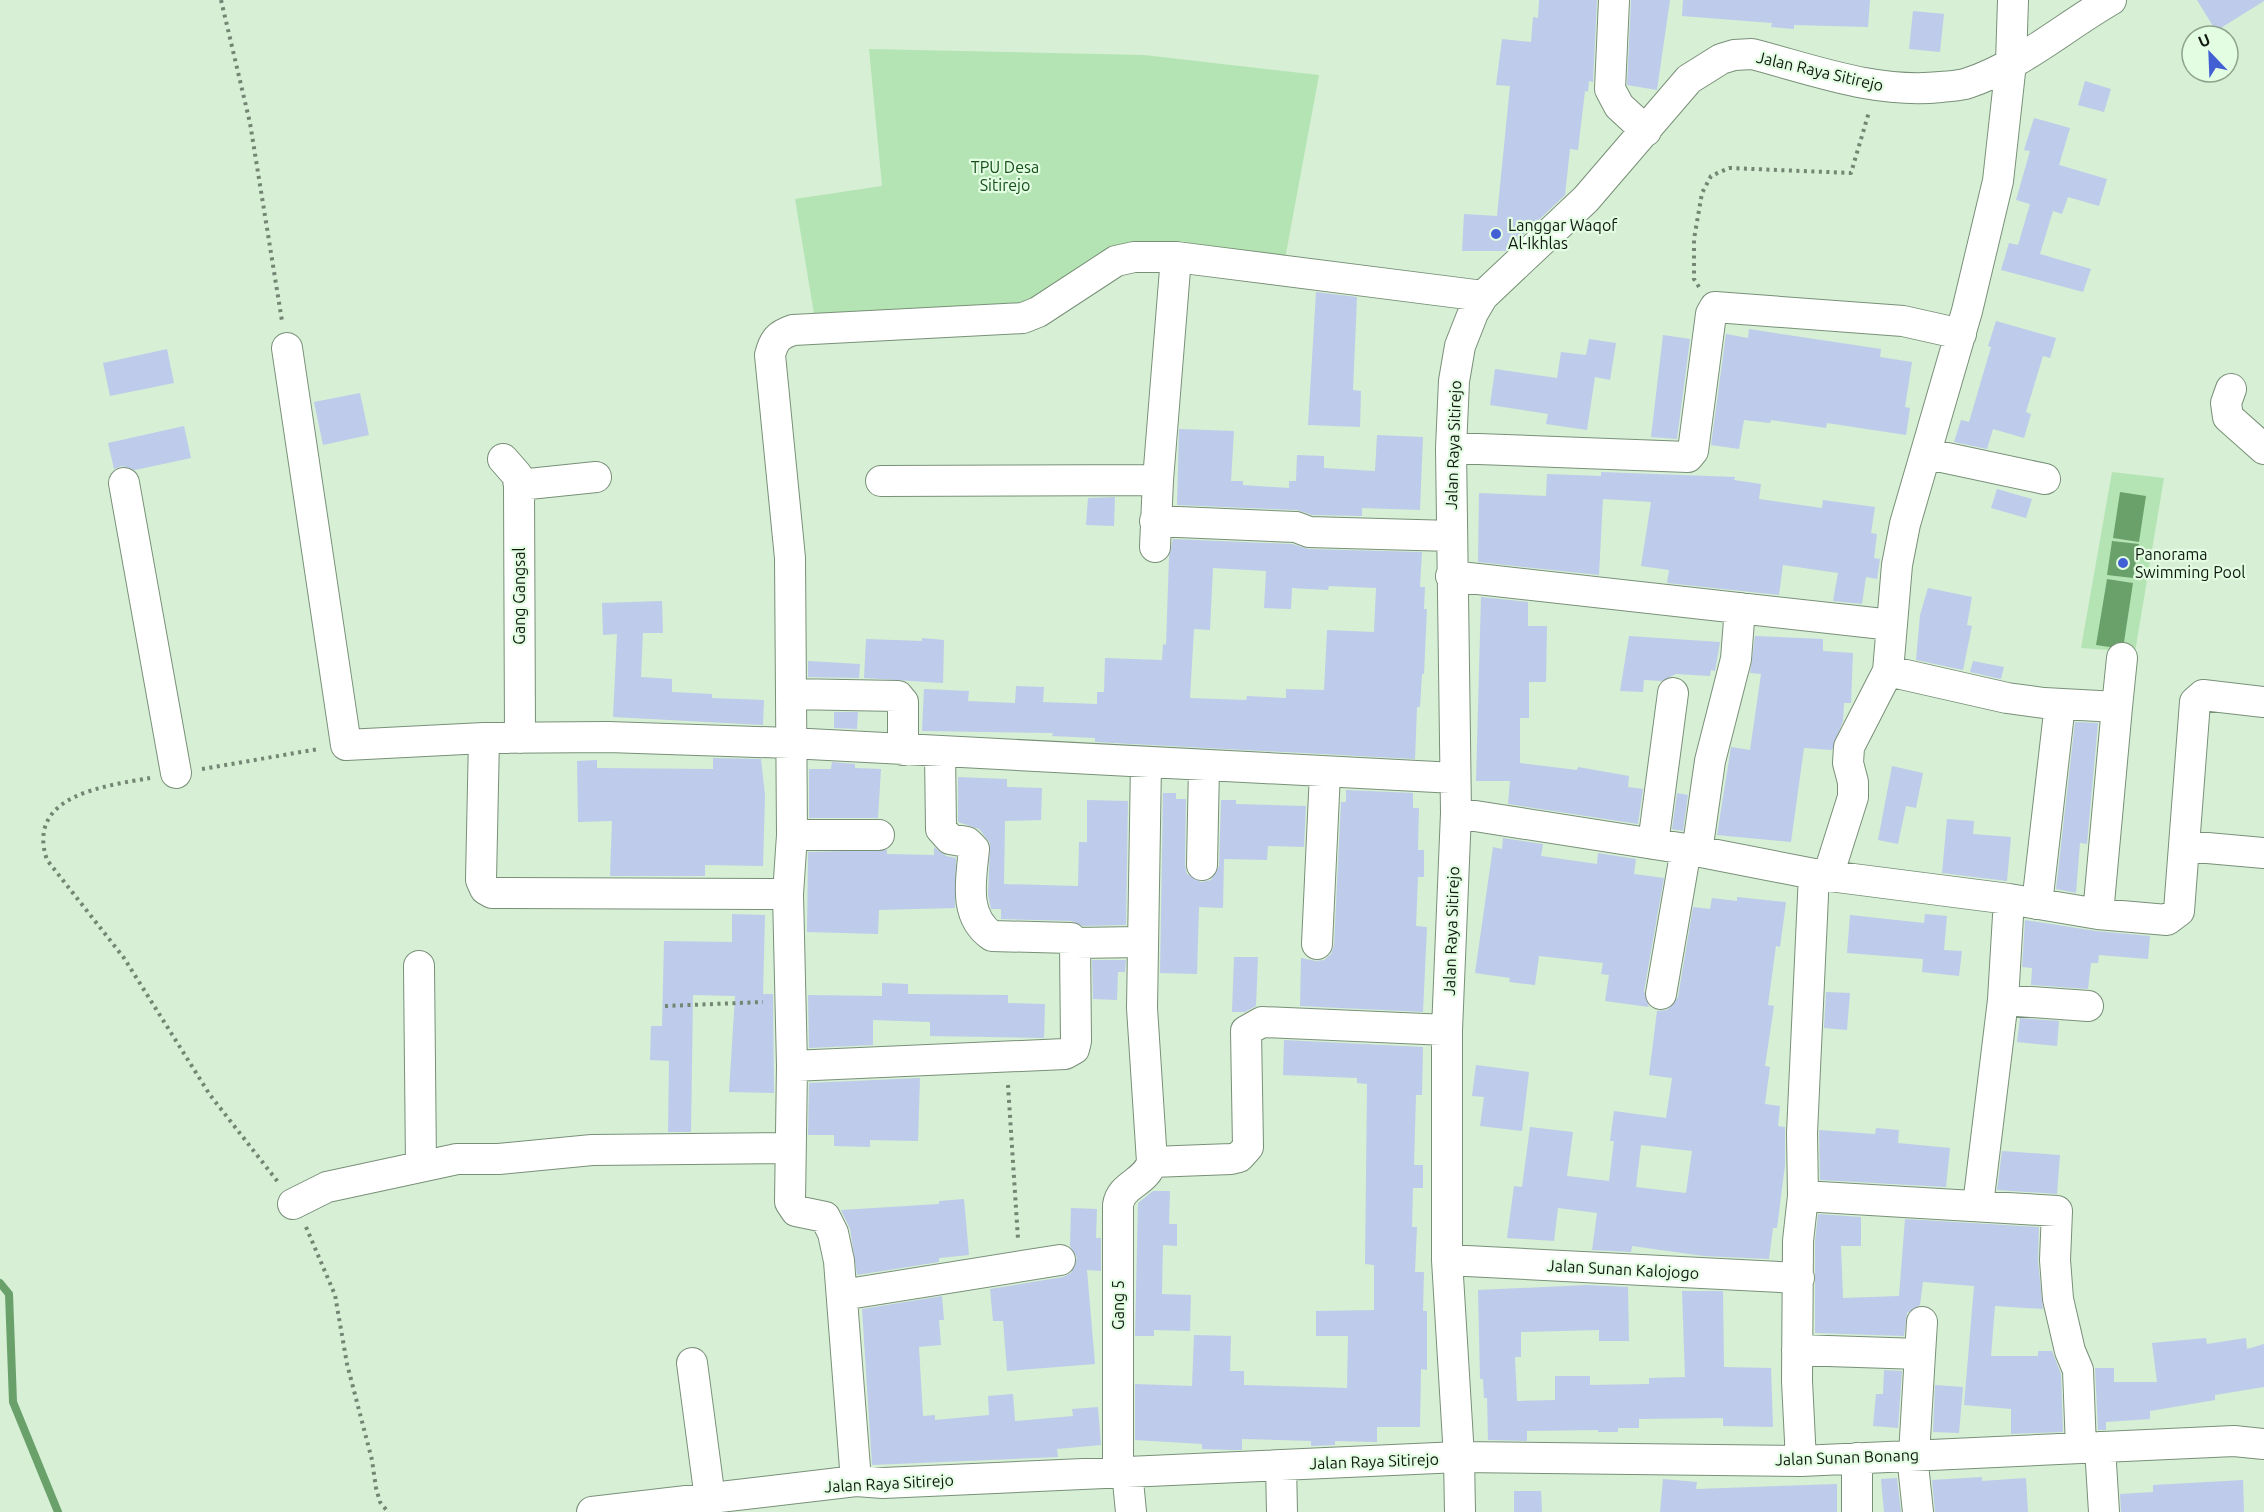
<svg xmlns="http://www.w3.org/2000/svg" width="2264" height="1512" font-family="Ubuntu,sans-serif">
<rect width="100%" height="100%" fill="#d6efd5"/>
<!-- green -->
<path fill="#b4e4b3" d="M 869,49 L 1144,55 L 1319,75 L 1285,259 L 1137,242 L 1118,250 L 1035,305 L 816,326 L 795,199 L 882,186 Z
M 2112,472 L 2164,478 L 2135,652 L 2081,648 Z"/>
<!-- water -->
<path fill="#6aa16b" d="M 2120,492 L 2146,496 L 2139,542 L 2113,538 Z
M 2112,541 L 2139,544 L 2133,578 L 2107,575 Z
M 2107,579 L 2133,583 L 2123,649 L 2096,645 Z"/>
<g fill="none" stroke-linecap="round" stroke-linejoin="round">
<!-- stream -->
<path stroke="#6aa16b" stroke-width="8" d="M 0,1283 L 9,1294 L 13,1402 L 58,1512"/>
</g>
<!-- building -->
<path fill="#bfcbea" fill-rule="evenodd" d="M 1539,0 L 1597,0 L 1593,82 L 1589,81 L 1588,92 L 1585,91 L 1578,150 L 1570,149 L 1565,195 L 1506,251 L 1462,251 L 1464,214 L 1497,216 L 1510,86 L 1496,85 L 1502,39 L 1531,42 L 1533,17 L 1538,18 Z
M 1631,0 L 1670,0 L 1657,90 L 1627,85 Z
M 1683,0 L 1870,0 L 1868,27 L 1794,25 L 1794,29 L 1771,27 L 1772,23 L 1682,16 Z
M 2197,0 L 2264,0 L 2264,1 L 2216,31 Z
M 1913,11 L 1944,14 L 1940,52 L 1909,49 Z
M 2085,81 L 2111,89 L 2104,112 L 2078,105 Z
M 2034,118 L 2070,128 L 2059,165 L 2107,179 L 2099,206 L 2068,197 L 2062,214 L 2053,211 L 2040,254 L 2091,269 L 2083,292 L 2001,270 L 2009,243 L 2018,245 L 2030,204 L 2016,200 L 2030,151 L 2024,150 Z
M 1316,292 L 1357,297 L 1353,390 L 1361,391 L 1360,427 L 1308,425 Z
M 1996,321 L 2056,338 L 2050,358 L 2043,356 L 2026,412 L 2031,414 L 2024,438 L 1993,429 L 1987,449 L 1954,442 L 1961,420 L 1969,422 L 1991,347 L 1988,346 Z
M 1749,329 L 1881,349 L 1880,357 L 1912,362 L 1905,407 L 1910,408 L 1906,435 L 1827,423 L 1826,428 L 1771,420 L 1770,423 L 1744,420 L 1739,449 L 1711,445 L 1726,334 L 1748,338 Z
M 1663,335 L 1690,339 L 1677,439 L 1651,437 Z
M 1589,339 L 1616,343 L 1610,380 L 1595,377 L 1587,430 L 1546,424 L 1548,414 L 1490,405 L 1495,369 L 1557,378 L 1561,352 L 1586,355 Z
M 167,349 L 174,383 L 110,396 L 103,363 Z
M 360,393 L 369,435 L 323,445 L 314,402 Z
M 184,426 L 191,458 L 135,470 L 122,466 L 114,469 L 108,443 Z
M 1179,429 L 1234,431 L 1231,481 L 1243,481 L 1243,485 L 1289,488 L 1289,481 L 1296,481 L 1297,455 L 1324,456 L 1324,468 L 1375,471 L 1377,435 L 1423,437 L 1420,510 L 1362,508 L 1362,516 L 1312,515 L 1297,510 L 1177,505 Z
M 1601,472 L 1735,477 L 1734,480 L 1761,484 L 1759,499 L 1822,508 L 1823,500 L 1875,507 L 1871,533 L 1877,534 L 1874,558 L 1880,559 L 1877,579 L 1866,577 L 1862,604 L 1833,601 L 1838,573 L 1783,565 L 1779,595 L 1667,583 L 1669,570 L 1641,566 L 1651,502 L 1603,499 L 1599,575 L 1478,562 L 1479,493 L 1546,496 L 1547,474 L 1601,476 Z
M 1997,489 L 2032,499 L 2026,518 L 1991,508 Z
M 1115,497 L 1114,526 L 1086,525 L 1088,498 Z
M 1173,539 L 1292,544 L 1309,549 L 1422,552 L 1420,587 L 1425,587 L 1424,609 L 1427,609 L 1424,674 L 1422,674 L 1420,707 L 1417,707 L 1415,759 L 1095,742 L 1095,738 L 1052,736 L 1053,733 L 922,731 L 924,689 L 969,691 L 968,701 L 1015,703 L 1016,686 L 1044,687 L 1043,702 L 1097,704 L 1097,692 L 1104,692 L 1105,658 L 1162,660 L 1163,644 L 1166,645 L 1169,557 ZM 1213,568 L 1266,571 L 1264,608 L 1291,609 L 1292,588 L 1328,590 L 1329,586 L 1376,588 L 1374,632 L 1327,630 L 1324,690 L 1286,689 L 1286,698 L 1247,696 L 1246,700 L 1190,698 L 1194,629 L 1210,630 Z
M 1928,588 L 1972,597 L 1967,625 L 1972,626 L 1963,670 L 1916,660 L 1920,615 Z
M 1481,597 L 1528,602 L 1528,626 L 1547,626 L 1546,682 L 1529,682 L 1529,718 L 1520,718 L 1520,763 L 1577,770 L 1578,767 L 1629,776 L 1628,787 L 1643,789 L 1638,824 L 1508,804 L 1510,781 L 1476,781 Z
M 662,601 L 663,633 L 643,633 L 641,677 L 672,679 L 672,692 L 712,694 L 712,698 L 764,700 L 763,725 L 613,717 L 617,634 L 603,635 L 602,603 Z
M 1629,636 L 1720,642 L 1715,671 L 1711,670 L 1710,676 L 1676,674 L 1662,681 L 1644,680 L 1643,692 L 1620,691 Z
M 1755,636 L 1823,639 L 1823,651 L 1853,653 L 1851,703 L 1844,703 L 1843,721 L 1832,750 L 1804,748 L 1791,842 L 1717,835 L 1731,747 L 1750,750 L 1761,674 L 1750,673 Z
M 922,638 L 944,640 L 943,683 L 864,678 L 866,639 L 922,641 Z
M 808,661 L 860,664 L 859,678 L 808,677 Z
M 1973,661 L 2004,667 L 2001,679 L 1970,672 Z
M 834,712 L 858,712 L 857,729 L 834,728 Z
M 2075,722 L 2098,723 L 2087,844 L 2080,843 L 2076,893 L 2056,889 Z
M 713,758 L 761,759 L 765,795 L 763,866 L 705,865 L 705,876 L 610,876 L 612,821 L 578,822 L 577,761 L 597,760 L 597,768 L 713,769 Z
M 832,762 L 855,764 L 855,768 L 881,769 L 878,818 L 809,818 L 809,769 L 831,769 Z
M 1892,766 L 1923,773 L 1916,808 L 1906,806 L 1898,844 L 1878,840 Z
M 958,777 L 1007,779 L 1007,787 L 1042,788 L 1041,820 L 1005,821 L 1004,884 L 1078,886 L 1079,842 L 1087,842 L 1087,800 L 1128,801 L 1126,925 L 1083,926 L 1071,921 L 1001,919 L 1001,909 L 991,909 L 988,895 L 990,843 L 979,829 L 958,822 Z
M 1346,790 L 1413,793 L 1413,808 L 1419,808 L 1418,850 L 1424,850 L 1424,877 L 1418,877 L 1416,926 L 1427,927 L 1423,1012 L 1300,1006 L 1301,958 L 1316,961 L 1324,960 L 1331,954 L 1334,945 L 1341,802 L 1346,802 Z
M 1163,793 L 1176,793 L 1176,799 L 1186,799 L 1185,865 L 1187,874 L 1201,882 L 1211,880 L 1219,866 L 1221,800 L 1236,800 L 1236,804 L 1306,806 L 1304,847 L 1268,846 L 1267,860 L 1224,859 L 1223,908 L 1199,907 L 1197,974 L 1160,973 Z
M 1677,793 L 1688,795 L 1683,831 L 1672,829 Z
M 1947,819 L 1974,821 L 1973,834 L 2011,837 L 2007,881 L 1942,873 Z
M 1503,838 L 1543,844 L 1541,856 L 1597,864 L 1598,853 L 1636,859 L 1634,874 L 1664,878 L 1644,991 L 1649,1007 L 1605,1001 L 1609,975 L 1601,974 L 1603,963 L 1539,956 L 1535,985 L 1509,982 L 1510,978 L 1475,973 L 1493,847 L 1502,849 Z
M 934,847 L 946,856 L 956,858 L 955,908 L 879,910 L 878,934 L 807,932 L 808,852 L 887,850 L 887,854 L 934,855 Z
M 1737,897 L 1786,902 L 1780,947 L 1776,946 L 1768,1005 L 1774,1006 L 1765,1066 L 1770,1067 L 1765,1104 L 1780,1106 L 1778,1126 L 1785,1127 L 1785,1165 L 1777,1228 L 1773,1228 L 1769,1259 L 1704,1256 L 1632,1246 L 1631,1252 L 1592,1250 L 1597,1213 L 1558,1208 L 1554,1241 L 1507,1238 L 1514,1186 L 1522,1187 L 1530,1127 L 1573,1132 L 1567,1176 L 1609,1181 L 1614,1141 L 1610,1141 L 1614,1111 L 1666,1118 L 1672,1078 L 1649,1075 L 1657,1011 L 1667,1010 L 1678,997 L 1693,907 L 1710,909 L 1712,898 L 1737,901 ZM 1641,1145 L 1692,1151 L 1686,1193 L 1636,1187 Z
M 732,914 L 765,915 L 763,994 L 773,994 L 774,1093 L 729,1092 L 735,996 L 693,995 L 691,1132 L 668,1132 L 669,1061 L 650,1060 L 651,1026 L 662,1026 L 664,941 L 732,942 Z
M 1925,914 L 1947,916 L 1944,950 L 1962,951 L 1959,976 L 1922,972 L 1923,959 L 1847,953 L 1850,915 L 1924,923 Z
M 2025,920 L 2096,931 L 2150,936 L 2148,959 L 2099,955 L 2098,963 L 2091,963 L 2088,989 L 2031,985 L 2032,968 L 2022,967 Z
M 1234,957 L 1258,957 L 1256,1006 L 1245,1012 L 1232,1012 Z
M 1092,960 L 1126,960 L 1125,972 L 1118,972 L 1117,1000 L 1093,999 Z
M 882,983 L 908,984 L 908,994 L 1008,995 L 1008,1003 L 1045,1004 L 1044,1038 L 930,1036 L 930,1022 L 873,1020 L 873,1045 L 809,1048 L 808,995 L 882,996 Z
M 1826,992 L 1850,993 L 1847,1030 L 1824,1028 Z
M 2020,1018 L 2059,1021 L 2057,1046 L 2017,1042 Z
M 1284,1040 L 1423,1047 L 1422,1095 L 1416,1095 L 1414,1165 L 1423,1165 L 1423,1188 L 1413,1188 L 1412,1227 L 1417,1227 L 1415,1272 L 1424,1272 L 1423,1311 L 1427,1311 L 1427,1370 L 1421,1369 L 1420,1427 L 1377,1427 L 1377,1442 L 1335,1441 L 1335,1445 L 1311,1446 L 1311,1441 L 1242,1439 L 1242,1450 L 1233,1450 L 1202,1449 L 1202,1444 L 1135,1440 L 1135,1384 L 1192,1386 L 1194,1335 L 1231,1336 L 1230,1371 L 1244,1371 L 1244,1385 L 1347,1388 L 1348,1336 L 1316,1336 L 1316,1311 L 1374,1310 L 1374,1265 L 1365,1264 L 1367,1084 L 1357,1083 L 1357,1078 L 1283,1075 Z
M 1476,1065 L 1529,1072 L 1522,1131 L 1480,1126 L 1484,1097 L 1472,1096 Z
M 920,1078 L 918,1141 L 870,1140 L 870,1147 L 834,1146 L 834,1135 L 808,1135 L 809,1083 Z
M 1876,1128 L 1899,1130 L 1898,1143 L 1950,1148 L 1946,1187 L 1820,1180 L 1819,1130 L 1875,1134 Z
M 2002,1151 L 2060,1155 L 2057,1194 L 1997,1190 Z
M 1153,1191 L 1170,1191 L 1169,1224 L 1177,1224 L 1177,1246 L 1163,1245 L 1162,1294 L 1191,1295 L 1190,1331 L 1154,1330 L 1154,1336 L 1135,1336 L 1138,1203 Z
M 964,1199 L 969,1255 L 939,1258 L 939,1262 L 857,1275 L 850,1229 L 841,1210 L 939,1204 L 939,1201 Z
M 1071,1208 L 1097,1209 L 1096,1238 L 1101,1238 L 1101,1271 L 1087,1270 L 1095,1364 L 1007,1371 L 1003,1321 L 993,1321 L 990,1289 L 1063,1277 L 1071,1273 L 1077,1258 L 1070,1246 Z
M 1818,1214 L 1861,1217 L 1861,1246 L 1841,1246 L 1843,1298 L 1899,1296 L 1905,1219 L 2039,1227 L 2038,1261 L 2043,1309 L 1995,1306 L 1991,1356 L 2038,1356 L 2038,1351 L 2052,1351 L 2061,1374 L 2063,1432 L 2011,1434 L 2011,1409 L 1964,1405 L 1974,1286 L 1923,1282 L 1920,1305 L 1907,1313 L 1904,1336 L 1815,1333 L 1815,1242 Z
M 1587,1285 L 1628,1287 L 1629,1341 L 1599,1341 L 1599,1330 L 1521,1332 L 1521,1357 L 1515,1357 L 1517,1401 L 1555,1400 L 1555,1376 L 1590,1376 L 1590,1385 L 1649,1384 L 1649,1378 L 1685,1377 L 1682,1291 L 1723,1291 L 1724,1367 L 1771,1368 L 1773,1427 L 1723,1426 L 1723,1418 L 1639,1419 L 1639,1428 L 1618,1428 L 1618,1432 L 1598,1432 L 1598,1430 L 1527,1431 L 1527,1441 L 1488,1440 L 1487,1398 L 1484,1398 L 1483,1379 L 1480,1379 L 1478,1290 Z
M 942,1296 L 944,1320 L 939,1320 L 941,1345 L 919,1347 L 923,1416 L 935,1415 L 935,1420 L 989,1415 L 988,1396 L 1013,1394 L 1015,1421 L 1073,1416 L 1072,1409 L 1098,1407 L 1101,1445 L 1057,1449 L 1058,1457 L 872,1465 L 862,1309 Z
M 2206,1338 L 2207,1344 L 2246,1338 L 2247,1349 L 2264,1344 L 2264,1387 L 2215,1395 L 2215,1400 L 2150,1411 L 2150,1419 L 2106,1422 L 2106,1430 L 2098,1430 L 2095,1368 L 2114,1368 L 2114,1382 L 2157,1382 L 2152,1343 Z
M 1884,1370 L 1902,1371 L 1898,1428 L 1873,1426 L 1876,1394 L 1883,1394 Z
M 1935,1385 L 1963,1387 L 1959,1433 L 1933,1432 Z
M 1982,1477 L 1982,1481 L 2026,1478 L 2028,1512 L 1935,1512 L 1932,1480 Z
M 1897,1478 L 1901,1512 L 1884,1512 L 1881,1479 Z
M 1663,1479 L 1697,1482 L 1696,1489 L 1837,1484 L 1837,1512 L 1660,1512 Z
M 2243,1480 L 2244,1512 L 2121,1512 L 2120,1494 L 2153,1492 L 2153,1485 Z
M 1514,1491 L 1541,1491 L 1542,1512 L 1514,1512 Z"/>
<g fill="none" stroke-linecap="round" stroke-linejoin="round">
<defs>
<path id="minor" d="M 1614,0 L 1610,89 L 1619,106 L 1646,131
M 287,348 L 346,745 L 484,738 L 608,737 L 790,743 L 1455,778
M 2231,389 L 2226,403 L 2228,417 L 2264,449
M 1451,448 L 1688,457 L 1693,451 L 1711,314 L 1715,307 L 1903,321 L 1961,334
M 1928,454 L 2045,479
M 503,459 L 517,475 L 519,485 L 520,738
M 1158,480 L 1176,257
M 881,481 L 1158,480 L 1155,547
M 124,483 L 176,773
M 519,485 L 596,477
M 1155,521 L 1296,527 L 1309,532 L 1452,536
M 1451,576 L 1892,625
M 1888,671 L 2007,698 L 2044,703 L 2117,707 L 2122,658
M 791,694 L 898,696 L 903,702 L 903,750
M 484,738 L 481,880 L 485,889 L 492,893 L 788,894
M 940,752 L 941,829 L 950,839 L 967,842 L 974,849 C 971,880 963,916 992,936 L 1071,938 L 1075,943
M 1456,813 L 1686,849 L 1814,874 L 2009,899 L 2098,914 L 2167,920 L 2179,911 L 2195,702 L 2203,695 L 2264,702
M 792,835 L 879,835
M 1653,844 L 1673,693
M 2185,846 L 2264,853
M 1697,852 L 1710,761 L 1736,659 L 1740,608
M 1202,865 L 1204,766
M 1828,876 L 1853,797 L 1853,782 L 1848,763 L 1849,747 L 1888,671 L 1897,565 L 1905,524 L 1967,311 L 1998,181 L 2011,63 L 2013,0
M 2037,904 L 2060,704
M 2098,914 L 2117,707
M 1317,944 L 1325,773
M 419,966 L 421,1166
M 1661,994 L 1686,849
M 2003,1000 L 2088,1006
M 792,1066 L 1065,1054 L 1074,1049 L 1076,1041 L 1075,943 L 1142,942
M 1152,1162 L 1231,1159 L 1239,1157 L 1248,1147 L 1246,1031 L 1262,1022 L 1447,1030
M 1803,1196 L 2057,1211 L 2055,1260 L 2058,1299 L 2070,1351 L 2078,1370 L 2081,1448
M 293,1204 L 327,1187 L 457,1159 L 499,1159 L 592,1150 L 789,1148
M 1978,1205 L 2003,1000 L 2009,899
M 1447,1260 L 1799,1278
M 842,1295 L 1060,1260
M 1797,1350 L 1920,1354 L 1914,1455
M 1920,1354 L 1922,1322
M 692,1363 L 710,1499
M 2100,1447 L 2104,1512
M 1912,1455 L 1918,1512
M 1801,1461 L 1797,1381 L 1798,1241 L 1803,1196 L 1802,1133 L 1814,874
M 1281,1465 L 1282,1512
M 1118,1471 L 1118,1205 C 1121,1184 1146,1183 1152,1162 L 1142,1008 L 1146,763
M 1127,1471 L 1131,1512
M 856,1481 L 839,1261 L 833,1233 L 825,1217 L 796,1211 L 790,1202 L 792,1066 L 788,894 L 792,835 L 790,558 L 770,355 C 774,340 778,335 793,330 L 1023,318 L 1038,312 L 1116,261 L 1134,257 L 1176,257 L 1483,296
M 592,1512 L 856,1481 L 883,1483 L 1459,1457 L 1447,1260 L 1447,1030 L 1456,813 L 1451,448 L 1454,381 L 1460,346 L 1473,313 L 1483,296 L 1586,199 L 1689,79 L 1721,59 L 1734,55 L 1752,54 C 1814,70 1876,94 1941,87 C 1950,86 1960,86 1968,83 C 2020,66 2064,27 2111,0
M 1460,1512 L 1459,1457 L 1801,1461 L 2234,1441 L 2264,1444
M 1857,1512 L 1857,1458"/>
</defs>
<!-- minor casing -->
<use href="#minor" stroke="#799078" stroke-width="32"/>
<!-- path -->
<path stroke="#748573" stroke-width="4" stroke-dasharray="3 4.5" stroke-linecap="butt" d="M 221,0 L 250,123 L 282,321
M 1699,287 L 1694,279 L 1694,239 L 1702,193 L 1711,176 L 1729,168 L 1851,173 L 1869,112
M 202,769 L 319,749
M 150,778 C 105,786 25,795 47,860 L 124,958 L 210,1095 L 278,1182
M 665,1006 L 763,1002
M 1008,1085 L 1018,1239
M 306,1227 L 335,1295 L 347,1364 L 372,1460 L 376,1488 L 380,1502 L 388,1512"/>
<!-- minor -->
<use href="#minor" stroke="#fff" stroke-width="30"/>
</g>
<!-- markers -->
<g fill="#4260d3" stroke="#e3fde2" stroke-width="2">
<circle cx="1496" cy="234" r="6"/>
<circle cx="2123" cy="563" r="6"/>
</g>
<g text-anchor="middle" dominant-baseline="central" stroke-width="4.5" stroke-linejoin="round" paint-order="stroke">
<!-- street labels -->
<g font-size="16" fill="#101910" stroke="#e3fde2">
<text transform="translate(1820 71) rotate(13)">Jalan Raya Sitirejo</text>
<text transform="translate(1453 445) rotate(-88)">Jalan Raya Sitirejo</text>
<text transform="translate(519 596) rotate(-90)">Gang Gangsal</text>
<text transform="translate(1451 931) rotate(-88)">Jalan Raya Sitirejo</text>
<text transform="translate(1623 1269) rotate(3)">Jalan Sunan Kalojogo</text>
<text transform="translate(1118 1305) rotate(-90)">Gang 5</text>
<text transform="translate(1847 1457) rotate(-2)">Jalan Sunan Bonang</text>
<text transform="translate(1374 1461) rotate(-2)">Jalan Raya Sitirejo</text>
<text transform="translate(889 1483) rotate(-3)">Jalan Raya Sitirejo</text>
</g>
<!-- park labels -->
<g font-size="16" fill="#154f1a" stroke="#e3fde2">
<text x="1005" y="167">TPU Desa<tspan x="1005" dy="18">Sitirejo</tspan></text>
</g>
<!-- poi labels -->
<g font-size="16" fill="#101910" stroke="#e3fde2" text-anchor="start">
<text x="1508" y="225">Langgar Waqof<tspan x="1508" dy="18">Al-Ikhlas</tspan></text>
<text x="2135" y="554">Panorama<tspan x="2135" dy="18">Swimming Pool</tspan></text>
</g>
</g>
<!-- north arrow -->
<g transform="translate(2210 54) rotate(337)"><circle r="28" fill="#e3fde2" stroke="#8fa28e" stroke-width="1.5"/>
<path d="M0-4.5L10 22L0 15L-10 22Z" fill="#4260d3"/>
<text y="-9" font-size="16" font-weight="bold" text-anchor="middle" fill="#101910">U</text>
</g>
</svg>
